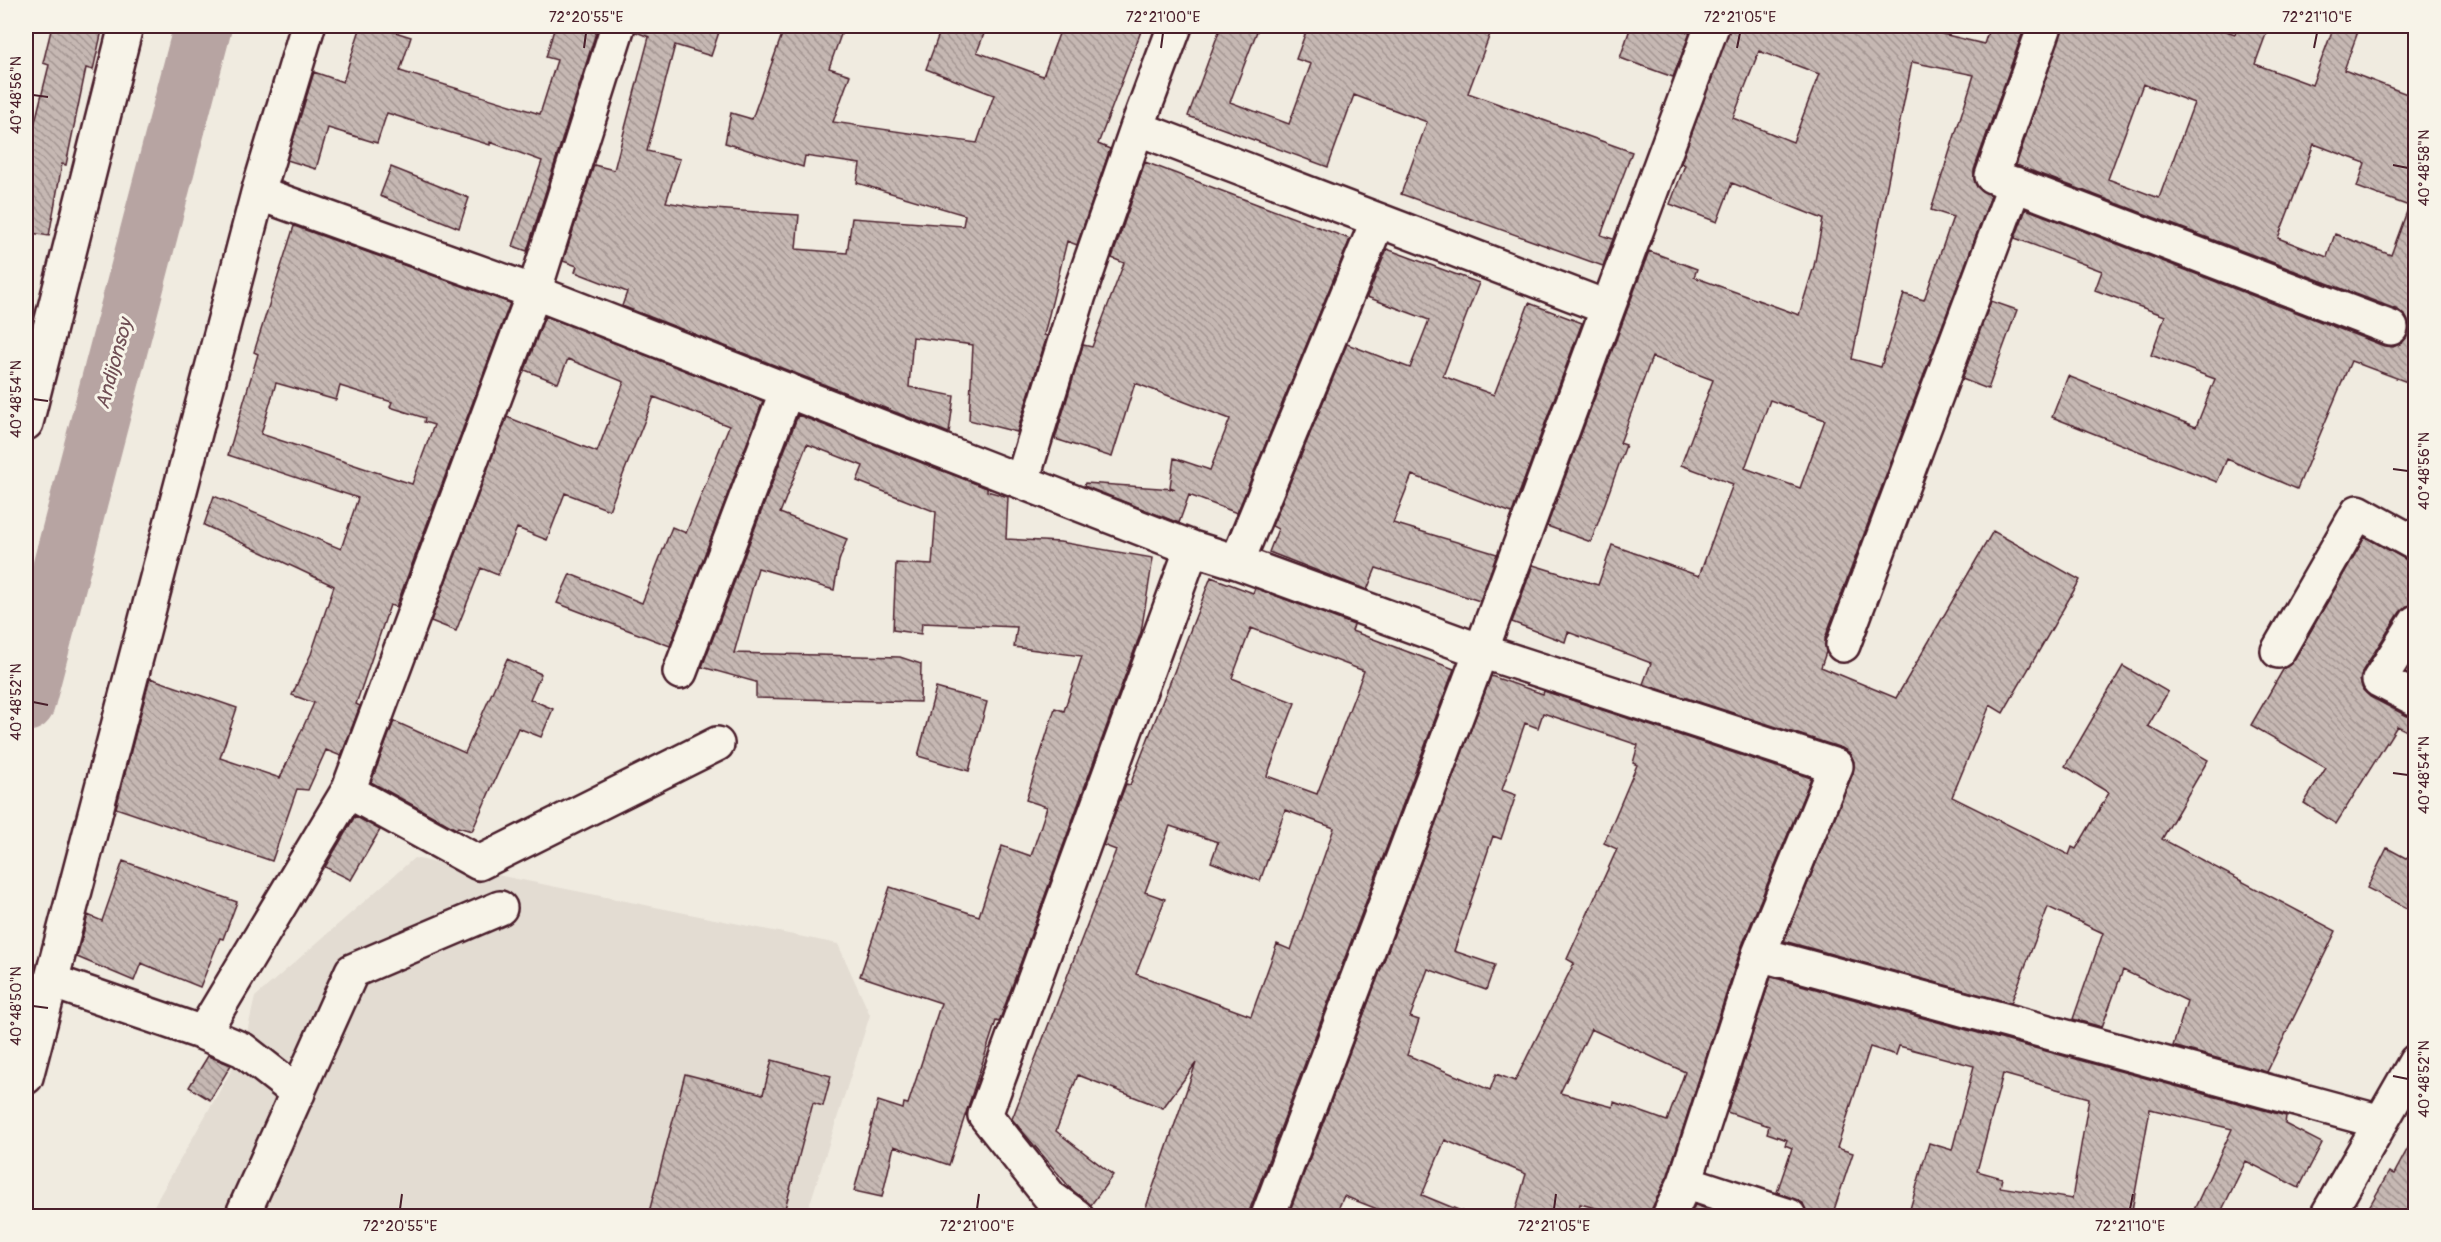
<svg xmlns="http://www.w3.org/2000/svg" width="2441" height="1242" font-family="Pangolin,sans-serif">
<defs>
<pattern id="building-back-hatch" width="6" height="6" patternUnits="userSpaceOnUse" patternTransform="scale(1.5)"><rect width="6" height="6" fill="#c6b8b3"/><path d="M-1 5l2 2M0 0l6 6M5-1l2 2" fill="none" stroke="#a39592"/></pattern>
</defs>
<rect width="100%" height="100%" fill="#f0ebe0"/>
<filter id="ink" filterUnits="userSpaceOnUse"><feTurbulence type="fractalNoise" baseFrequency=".0167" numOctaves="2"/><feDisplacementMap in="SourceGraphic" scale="12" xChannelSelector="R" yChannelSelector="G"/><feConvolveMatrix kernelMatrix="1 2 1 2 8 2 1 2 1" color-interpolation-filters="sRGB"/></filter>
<g filter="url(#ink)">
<!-- built -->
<path fill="#e3dcd2" d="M 414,858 L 838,944 L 870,1015 L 806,1216 L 148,1216 L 243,1050 L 255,997 Z"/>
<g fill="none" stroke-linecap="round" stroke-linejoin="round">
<!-- river -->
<path stroke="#b7a4a2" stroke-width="58" d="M 26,703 L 203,26"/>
</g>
<!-- building -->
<path fill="url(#building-back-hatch)" stroke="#4a1f2b" stroke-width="1.5" fill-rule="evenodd" d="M 52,26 L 103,26 L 93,70 L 86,68 L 66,165 L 62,164 L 49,236 L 26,232 L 26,124 L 34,126 L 49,65 L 43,63 Z
M 361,26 L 397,26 L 395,32 L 411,37 L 400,71 L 540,114 L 557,60 L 546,57 L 555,26 L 598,26 L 527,251 L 513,246 L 542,161 L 490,142 L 490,145 L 387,113 L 377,143 L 328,128 L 316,169 L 287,160 L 314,72 L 343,82 Z
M 636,26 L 721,26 L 711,56 L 675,45 L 647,151 L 680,159 L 666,202 L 700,208 L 799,215 L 796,249 L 847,253 L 852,218 L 963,226 L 965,215 L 857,183 L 860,164 L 805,156 L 803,167 L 725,143 L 731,113 L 752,119 L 785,26 L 844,26 L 829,68 L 850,75 L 833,122 L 977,143 L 994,95 L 926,69 L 942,26 L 987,26 L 977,52 L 1043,76 L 1062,26 L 1143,26 L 1098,144 L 1110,149 L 1077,245 L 1067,241 L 1044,335 L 1047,336 L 1017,432 L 969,420 L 973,345 L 913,337 L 909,387 L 954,396 L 949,433 L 622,306 L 627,292 L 575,272 L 577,266 L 563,261 L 594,165 L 614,170 L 649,37 L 636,32 Z
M 1221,26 L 1259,26 L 1230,102 L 1289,124 L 1311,64 L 1296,59 L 1308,26 L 1493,26 L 1468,93 L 1632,152 L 1601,235 L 1613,239 L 1603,266 L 1401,194 L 1427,122 L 1354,95 L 1328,167 L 1188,116 Z
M 1631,26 L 1670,26 L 1690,33 L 1673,77 L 1620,58 Z
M 1730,26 L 1927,26 L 1926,30 L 1984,44 L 1990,26 L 2025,26 L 1974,170 L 1974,179 L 1977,187 L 1991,196 L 1825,638 L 1826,652 L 1821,667 L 1896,698 L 1993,531 L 2080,580 L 2003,713 L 1990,705 L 1952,797 L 2069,855 L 2072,847 L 2076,849 L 2109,793 L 2065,766 L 2123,666 L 2168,692 L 2148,726 L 2208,760 L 2162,839 L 2336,931 L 2267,1072 L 2173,1046 L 2187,1001 L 2123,970 L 2102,1027 L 2073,1019 L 2103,933 L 2048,907 L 2011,1003 L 1784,941 L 1853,773 L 1854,762 L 1850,753 L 1842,748 L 1643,684 L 1651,663 L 1568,632 L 1565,642 L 1512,622 L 1533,565 L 1598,585 L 1612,545 L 1699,576 L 1733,484 L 1681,465 L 1713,380 L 1652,357 L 1620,443 L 1626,445 L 1591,542 L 1547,526 L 1649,251 L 1697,269 L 1694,277 L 1799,315 L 1814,266 L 1823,219 L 1732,183 L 1717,222 L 1670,204 L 1685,165 L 1681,163 ZM 1759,51 L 1819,74 L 1793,142 L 1733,118 ZM 1912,62 L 1974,75 L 1931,210 L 1953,217 L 1924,300 L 1904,294 L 1881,367 L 1852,359 ZM 1770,400 L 1825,420 L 1800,488 L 1745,468 Z
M 2063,26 L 2213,26 L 2235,34 L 2238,26 L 2269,26 L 2255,64 L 2312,85 L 2334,26 L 2360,26 L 2344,70 L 2415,97 L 2415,385 L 2351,361 L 2297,489 L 2227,459 L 2217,482 L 2052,417 L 2068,376 L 2196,427 L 2215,379 L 2151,355 L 2165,316 L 2095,290 L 2102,271 L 2015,238 L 2026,209 L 2384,346 L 2393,347 L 2402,343 L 2408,335 L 2410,326 L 2406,317 L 2398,310 L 2016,165 ZM 2143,84 L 2194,103 L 2159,198 L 2108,179 ZM 2314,144 L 2365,163 L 2357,187 L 2409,206 L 2391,255 L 2335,234 L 2327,257 L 2278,238 Z
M 1145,162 L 1350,239 L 1237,513 L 1189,495 L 1179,523 L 1084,486 L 1085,483 L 1175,489 L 1170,487 L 1174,458 L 1210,470 L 1230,419 L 1135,383 L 1112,457 L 1055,439 L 1083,345 L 1092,347 L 1124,263 L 1112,258 Z
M 391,167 L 469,198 L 459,228 L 380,196 Z
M 294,226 L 510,303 L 396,607 L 390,605 L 356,704 L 360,706 L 341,756 L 326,750 L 308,790 L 297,789 L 272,861 L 116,808 L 150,678 L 237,708 L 220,758 L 280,778 L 314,703 L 292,695 L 311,654 L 334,586 L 204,525 L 214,496 L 341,549 L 358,498 L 228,455 L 258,354 L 254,352 ZM 276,383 L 336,400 L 340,386 L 392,402 L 390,407 L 425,418 L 424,422 L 434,425 L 412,484 L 261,434 Z
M 1387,249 L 1479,283 L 1443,376 L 1494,395 L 1529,303 L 1582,323 L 1512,513 L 1412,475 L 1393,523 L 1497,554 L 1480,601 L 1376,568 L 1367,590 L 1269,552 L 1278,529 L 1272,526 L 1347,344 L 1410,368 L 1429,320 L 1367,297 Z
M 1991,301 L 2017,310 L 1988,389 L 1962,379 Z
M 545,316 L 763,401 L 670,646 L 557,603 L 570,574 L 642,603 L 672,527 L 686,533 L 729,426 L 654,397 L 609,510 L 565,493 L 547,540 L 517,528 L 498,575 L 481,568 L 456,631 L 431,621 L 507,417 L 597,452 L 624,382 L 568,359 L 558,383 L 525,370 Z
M 798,415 L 987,488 L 987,491 L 1008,497 L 1006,539 L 1060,542 L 1153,558 L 1141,632 L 999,1022 L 996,1021 L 949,1165 L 894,1146 L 882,1197 L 854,1191 L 878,1101 L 903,1109 L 904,1103 L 908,1104 L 941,1003 L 860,976 L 890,887 L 979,916 L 1002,846 L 1031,856 L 1047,807 L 1026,800 L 1055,708 L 1064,711 L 1082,656 L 1014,647 L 1017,627 L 922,623 L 921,634 L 893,630 L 896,563 L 932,565 L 936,512 L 857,481 L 863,466 L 807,444 L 780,513 L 847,539 L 839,561 L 834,590 L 758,568 L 734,653 L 900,657 L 921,664 L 920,702 L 756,698 L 756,682 L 702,667 Z
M 2365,537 L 2407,560 L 2415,563 L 2415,603 L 2407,606 L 2400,612 L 2363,670 L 2360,680 L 2363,690 L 2370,697 L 2407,716 L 2415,717 L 2415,735 L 2397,726 L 2336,824 L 2304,803 L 2326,768 L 2251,725 L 2284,668 L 2294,660 Z
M 1211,577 L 1253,593 L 1255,588 L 1354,625 L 1352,631 L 1454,669 L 1250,1209 L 1250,1216 L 1143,1216 L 1196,1063 L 1163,1108 L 1078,1075 L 1056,1131 L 1113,1175 L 1091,1205 L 1071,1189 L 1012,1119 L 1116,850 L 1103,845 L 1126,784 L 1130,785 ZM 1251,628 L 1364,671 L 1317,794 L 1267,776 L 1295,703 L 1232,678 ZM 1285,810 L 1334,828 L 1291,950 L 1277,944 L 1251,1016 L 1136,974 L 1165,899 L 1145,892 L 1170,826 L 1218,842 L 1211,862 L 1260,881 Z
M 507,659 L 541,674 L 530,699 L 553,709 L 541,737 L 518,728 L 472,831 L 458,827 L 456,829 L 371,782 L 394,721 L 465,753 Z
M 1491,676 L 1543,694 L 1544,691 L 1811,778 L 1741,948 L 1668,1175 L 1652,1208 L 1650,1216 L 1627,1216 L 1580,1204 L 1577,1216 L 1514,1216 L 1526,1174 L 1445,1140 L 1422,1195 L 1473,1216 L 1395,1216 L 1344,1196 L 1335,1216 L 1288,1216 ZM 1543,713 L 1638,745 L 1633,763 L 1637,765 L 1604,843 L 1617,849 L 1567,959 L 1574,963 L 1515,1081 L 1496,1074 L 1490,1090 L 1407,1055 L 1419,1020 L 1410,1017 L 1428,969 L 1486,990 L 1495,965 L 1454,951 L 1493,836 L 1501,839 L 1516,795 L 1502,790 L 1525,723 L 1538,728 ZM 1591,1029 L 1685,1072 L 1667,1121 L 1614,1102 L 1613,1107 L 1560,1093 Z
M 936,688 L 987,702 L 969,771 L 918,756 Z
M 355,816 L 380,830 L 351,880 L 325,867 Z
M 2387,848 L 2415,863 L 2415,912 L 2367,888 Z
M 123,861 L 237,902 L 223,939 L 220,938 L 200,987 L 141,963 L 134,981 L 77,957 L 88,915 L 102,921 Z
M 1771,977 L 2286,1116 L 2285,1124 L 2322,1143 L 2299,1188 L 2246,1161 L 2219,1216 L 2191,1216 L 2232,1129 L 2150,1109 L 2131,1216 L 1908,1216 L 1929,1143 L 1952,1150 L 1974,1066 L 1899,1046 L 1896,1055 L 1870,1047 L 1837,1148 L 1853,1153 L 1832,1216 L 1807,1216 L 1803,1203 L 1777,1192 L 1792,1148 L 1785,1145 L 1787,1140 L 1767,1133 L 1769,1126 L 1727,1112 ZM 2003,1074 L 2089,1098 L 2072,1199 L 2000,1187 L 2002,1178 L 1977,1171 Z
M 208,1056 L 231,1065 L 210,1100 L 189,1087 Z
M 772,1060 L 831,1076 L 823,1106 L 813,1103 L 783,1216 L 648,1216 L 685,1074 L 763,1094 Z
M 2415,1135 L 2415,1216 L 2364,1216 L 2389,1172 L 2394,1174 Z
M 1695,1205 L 1722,1214 L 1722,1216 L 1689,1216 Z"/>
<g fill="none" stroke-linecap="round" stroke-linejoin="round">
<defs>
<path id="minor" d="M 2045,26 L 1992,176 L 2391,328
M 1137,128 L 1595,303
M 258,193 L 534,292 L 1192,548 L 1237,562 L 1481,651 L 1836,766 L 1759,954 L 1685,1182 L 1789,1216
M 26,423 L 126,26
M 1022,481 L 1079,295 L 1137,128 L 1175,26
M 1237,562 L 1378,220
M 2416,622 L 2379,680 L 2416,699
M 1843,645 L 2015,184
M 2278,651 L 2358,512 L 2416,544
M 680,672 L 787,390
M 348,791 L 479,863 L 717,744
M 1759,954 L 2381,1122
M 51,981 L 203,1033 L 348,791 L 534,292 L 618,26
M 203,1033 L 243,1050 L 298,1093
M 26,1077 L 258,193 L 308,26
M 242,1216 L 352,971 L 500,908
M 1076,1216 L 1051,1198 L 985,1115 L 1192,548
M 1268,1216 L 1481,651 L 1712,26
M 1669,1216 L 1685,1182"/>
<path id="major" d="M 2327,1216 L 2416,1061"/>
</defs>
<!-- minor casing -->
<use href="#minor" stroke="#4a1f2b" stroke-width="38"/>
<!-- major casing -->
<use href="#major" stroke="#4a1f2b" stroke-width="38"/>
<!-- minor -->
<use href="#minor" stroke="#f7f3e8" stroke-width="33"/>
<!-- major -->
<use href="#major" stroke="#f7f3e8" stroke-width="33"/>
</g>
</g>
<!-- ticks -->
<path fill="none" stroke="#4a1f2b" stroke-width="2" d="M 584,48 L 586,33M 1161,48 L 1163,33M 1737,48 L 1740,33M 2314,48 L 2317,33M 33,95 L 48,97M 2393,165 L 2408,168M 33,399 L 48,401M 2393,469 L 2408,471M 33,702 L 48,705M 2393,773 L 2408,775M 33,1006 L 48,1008M 2393,1076 L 2408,1079M 400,1209 L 402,1194M 977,1209 L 979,1194M 1554,1209 L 1556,1194M 2130,1209 L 2133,1194"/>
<g text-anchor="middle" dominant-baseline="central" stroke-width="6" stroke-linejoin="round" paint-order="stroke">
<!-- water labels -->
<g font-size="20" font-style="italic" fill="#704e55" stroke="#f7f3e8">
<text transform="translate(114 364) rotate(-75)">Andijonsoy</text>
</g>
</g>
<!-- margin -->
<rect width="2441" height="1242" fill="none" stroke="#f7f3e8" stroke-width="66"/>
<rect x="33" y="33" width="2375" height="1176" fill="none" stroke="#4a1f2b" stroke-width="2"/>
<g font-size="15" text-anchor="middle" fill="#4a1f2b">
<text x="586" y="22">72°20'55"E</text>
<text x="1163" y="22">72°21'00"E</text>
<text x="1740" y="22">72°21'05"E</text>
<text x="2317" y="22">72°21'10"E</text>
<text transform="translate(16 95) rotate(-90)" y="5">40°48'56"N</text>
<text transform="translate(2424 168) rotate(-90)" y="5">40°48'58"N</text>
<text transform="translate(16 399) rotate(-90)" y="5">40°48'54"N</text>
<text transform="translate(2424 471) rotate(-90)" y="5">40°48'56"N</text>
<text transform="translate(16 702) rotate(-90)" y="5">40°48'52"N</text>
<text transform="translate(2424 775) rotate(-90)" y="5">40°48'54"N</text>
<text transform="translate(16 1006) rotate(-90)" y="5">40°48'50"N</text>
<text transform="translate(2424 1079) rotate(-90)" y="5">40°48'52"N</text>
<text x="400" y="1231">72°20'55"E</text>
<text x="977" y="1231">72°21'00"E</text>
<text x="1554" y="1231">72°21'05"E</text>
<text x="2130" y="1231">72°21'10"E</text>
</g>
</svg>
